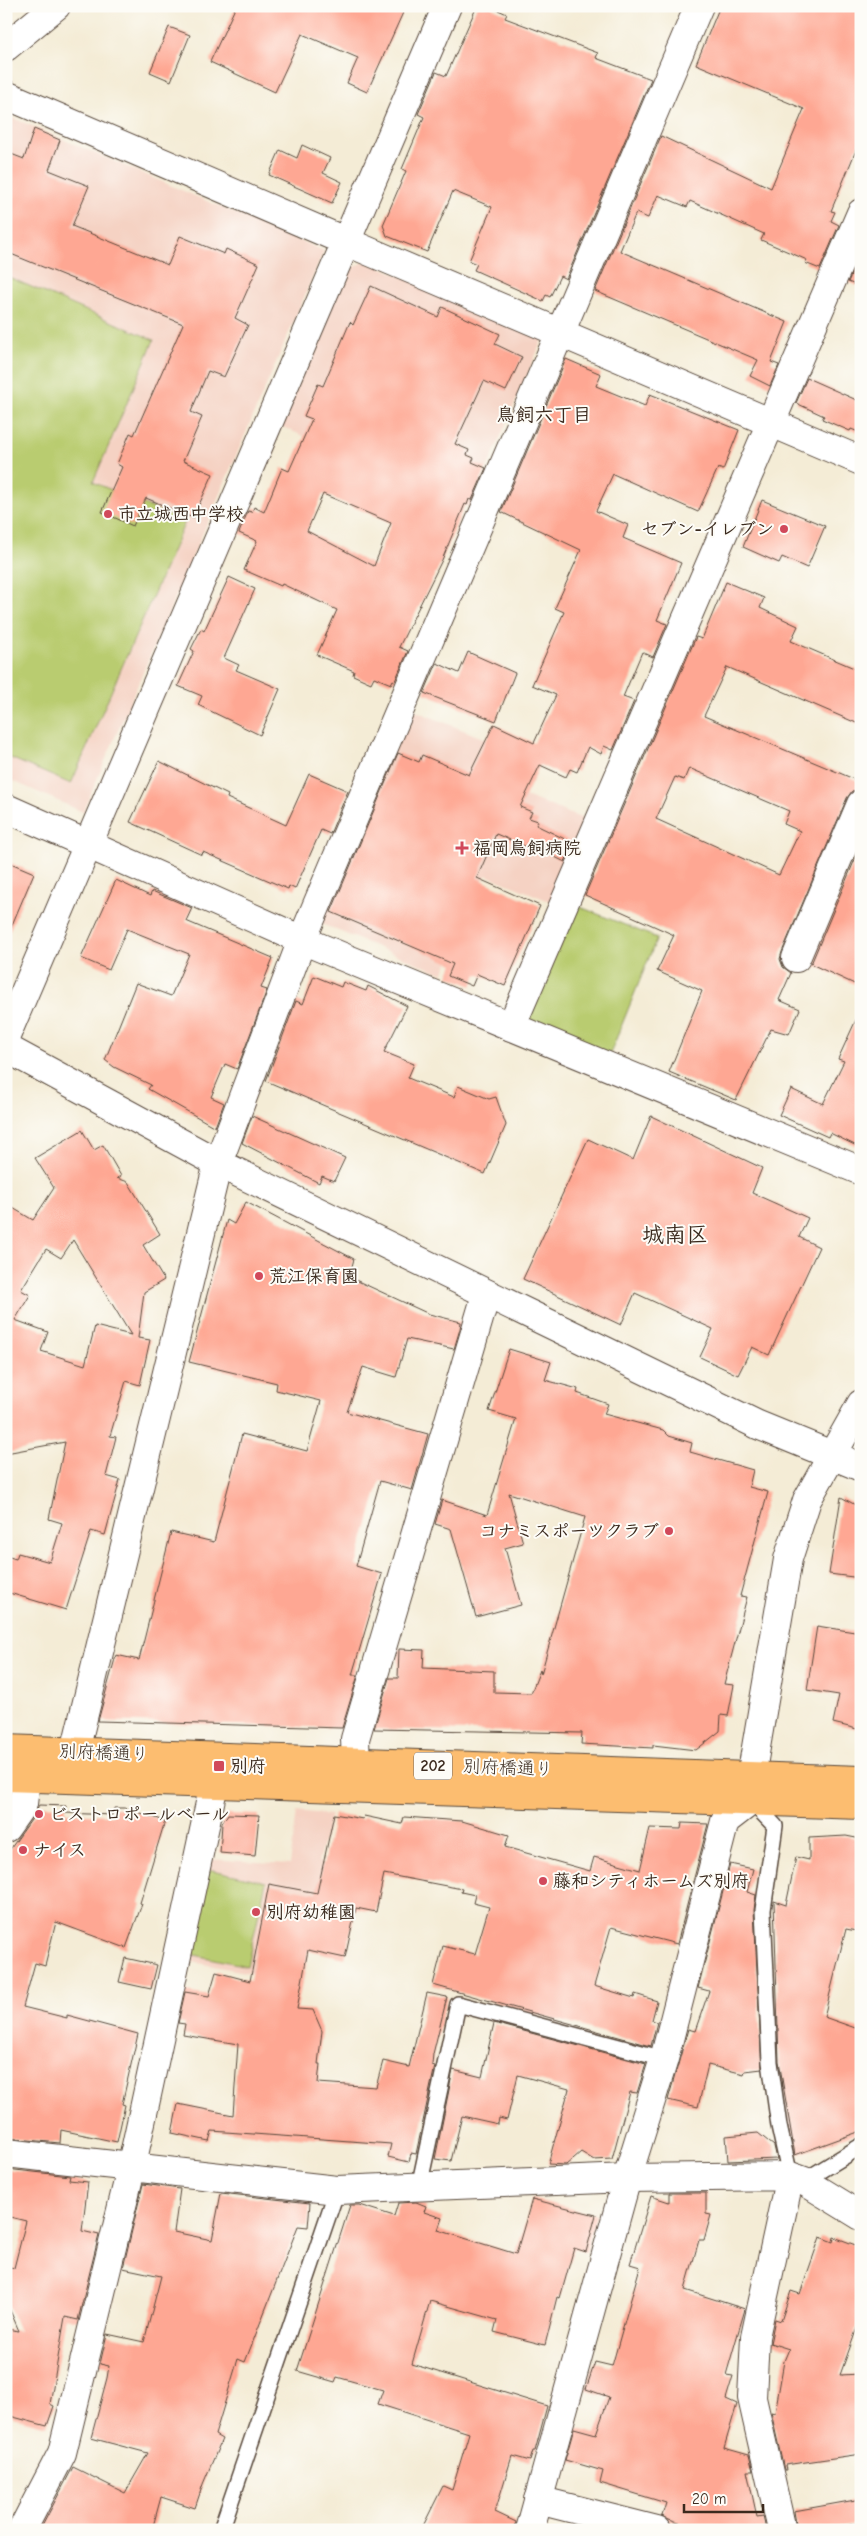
<svg xmlns="http://www.w3.org/2000/svg" width="867" height="2536" font-family="'Comic Neue','Klee One',sans-serif">
<rect width="100%" height="100%" fill="#fdfcf7"/>
<filter id="ink" filterUnits="userSpaceOnUse"><feTurbulence type="fractalNoise" baseFrequency=".02" numOctaves="2"/><feDisplacementMap in="SourceGraphic" scale="10" xChannelSelector="R" yChannelSelector="G"/><feConvolveMatrix kernelMatrix="1 2 1 2 8 2 1 2 1" color-interpolation-filters="sRGB"/></filter>
<filter id="wash" filterUnits="userSpaceOnUse"><feTurbulence type="fractalNoise" baseFrequency=".0096" numOctaves="4" result="noise"/><feDisplacementMap in="SourceGraphic" scale="20" xChannelSelector="R" yChannelSelector="G"/><feGaussianBlur stdDeviation="1.12" result="paint"/><feColorMatrix in="noise" values="0 0 0 0 0 0 0 0 0 0 0 0 0 0 0 0 0 1.4 0 .05"/><feComposite in="paint" operator="in"/></filter>
<g filter="url(#wash)">
<rect width="100%" height="100%" fill="#f4ecd6"/>
<!-- built -->
<path fill="#f5d2c3" d="M 6,115 L 324,251 L 83,812 L 6,778 Z
M 366,261 L 543,338 L 470,508 L 278,425 L 345,272 Z
M 404,706 L 505,747 L 490,782 L 588,821 L 554,903 L 486,875 L 443,974 L 319,923 Z
M 297,1811 L 331,1815 L 318,1862 L 328,1864 L 303,1983 L 182,1960 L 207,1859 L 290,1864 Z"/>
<!-- green -->
<path fill="#b9cc6f" stroke="#7a7b46" d="M 6,276 L 154,340 L 93,482 L 185,522 L 71,784 L 6,756 Z
M 573,904 L 657,938 L 610,1054 L 526,1020 Z
M 208,1869 L 266,1882 L 247,1966 L 190,1954 Z"/>
<g id="blocks">
<!-- building -->
<path fill="#fea793" fill-rule="evenodd" d="M 236,6 L 406,6 L 367,92 L 347,83 L 358,58 L 302,34 L 275,92 L 210,62 Z
M 477,6 L 489,6 L 507,14 L 505,18 L 598,53 L 596,58 L 651,79 L 566,279 L 560,276 L 550,297 L 546,295 L 543,301 L 474,270 L 477,264 L 469,261 L 492,207 L 453,191 L 427,252 L 387,236 L 383,225 L 406,171 L 402,169 L 424,117 L 418,114 L 436,72 L 446,76 Z
M 720,6 L 861,6 L 861,138 L 831,211 L 835,212 L 831,221 L 839,225 L 820,269 L 805,263 L 807,260 L 761,240 L 764,234 L 690,201 L 687,207 L 658,195 L 648,218 L 636,213 L 620,251 L 787,322 L 771,362 L 779,365 L 770,386 L 750,376 L 758,360 L 595,291 L 661,136 L 771,188 L 804,109 L 696,64 Z
M 169,27 L 190,35 L 171,81 L 150,72 Z
M 34,129 L 60,140 L 49,170 L 89,186 L 72,226 L 168,265 L 180,236 L 224,254 L 226,249 L 259,264 L 235,318 L 248,325 L 224,377 L 208,371 L 191,412 L 202,417 L 183,461 L 213,474 L 193,518 L 146,498 L 133,526 L 102,512 L 122,467 L 117,464 L 130,433 L 134,435 L 183,324 L 6,252 L 6,152 L 24,159 Z
M 302,145 L 330,158 L 323,173 L 342,182 L 332,203 L 269,175 L 280,150 L 297,158 Z
M 861,253 L 861,287 L 848,282 Z
M 371,286 L 438,317 L 442,307 L 500,334 L 495,344 L 522,357 L 506,391 L 484,381 L 455,444 L 469,450 L 467,455 L 474,458 L 472,462 L 486,468 L 472,500 L 469,499 L 467,505 L 465,504 L 442,560 L 399,647 L 408,651 L 395,681 L 393,680 L 391,684 L 374,677 L 371,683 L 353,675 L 354,671 L 317,655 L 337,610 L 282,584 L 281,586 L 244,570 L 257,541 L 239,533 L 248,511 L 252,512 L 254,507 L 264,512 L 282,468 L 289,471 L 312,419 L 304,416 L 318,384 L 323,386 L 350,322 L 353,325 ZM 323,494 L 391,523 L 374,566 L 307,531 Z
M 566,359 L 601,374 L 596,386 L 645,406 L 650,394 L 739,430 L 723,470 L 718,468 L 698,512 L 613,474 L 596,511 L 628,525 L 623,538 L 681,563 L 657,620 L 667,624 L 653,657 L 642,652 L 623,697 L 634,701 L 613,750 L 604,746 L 601,754 L 588,747 L 577,772 L 570,769 L 566,777 L 540,765 L 520,807 L 532,812 L 529,818 L 538,821 L 536,825 L 573,843 L 565,862 L 528,844 L 527,847 L 496,834 L 477,878 L 540,906 L 505,986 L 477,974 L 472,986 L 448,976 L 453,964 L 331,912 L 398,753 L 419,762 L 422,755 L 469,775 L 494,724 L 534,743 L 556,695 L 532,685 L 564,612 L 555,608 L 581,550 L 501,512 Z
M 807,378 L 861,402 L 861,433 L 851,429 L 850,431 L 822,419 L 824,416 L 796,403 Z
M 762,500 L 825,526 L 807,568 L 782,557 L 779,563 L 743,547 Z
M 229,577 L 255,589 L 224,658 L 239,665 L 236,670 L 280,689 L 260,735 L 198,705 L 202,696 L 178,686 L 194,651 L 191,649 L 201,629 L 204,631 Z
M 726,582 L 764,598 L 760,608 L 798,626 L 791,641 L 861,671 L 861,725 L 727,667 L 704,716 L 861,782 L 861,789 L 852,791 L 847,798 L 782,952 L 780,959 L 783,967 L 791,973 L 779,1000 L 800,1009 L 789,1034 L 771,1029 L 736,1100 L 669,1072 L 702,991 L 657,971 L 674,935 L 585,895 L 696,637 L 702,639 ZM 689,768 L 789,811 L 784,824 L 800,831 L 779,875 L 656,819 L 675,777 L 684,780 Z
M 468,652 L 515,673 L 496,721 L 424,693 L 437,663 L 459,673 Z
M 159,761 L 228,795 L 227,798 L 286,825 L 309,774 L 348,791 L 330,834 L 321,830 L 295,889 L 289,886 L 288,889 L 203,852 L 202,855 L 130,822 Z
M 861,845 L 861,987 L 811,964 Z
M 6,861 L 34,873 L 6,939 Z
M 116,880 L 150,896 L 152,891 L 192,908 L 186,921 L 273,958 L 261,988 L 267,990 L 237,1069 L 225,1064 L 211,1097 L 224,1103 L 215,1127 L 148,1089 L 151,1085 L 114,1067 L 105,1060 L 136,983 L 171,996 L 189,954 L 127,929 L 109,970 L 81,958 Z
M 314,976 L 341,987 L 343,982 L 366,991 L 368,986 L 407,1006 L 384,1052 L 414,1064 L 408,1078 L 454,1097 L 458,1086 L 489,1099 L 496,1097 L 506,1125 L 485,1174 L 266,1081 L 296,1001 L 303,1004 Z
M 861,1009 L 861,1148 L 830,1133 L 828,1137 L 779,1115 L 791,1089 L 823,1104 L 844,1061 L 838,1059 Z
M 252,1116 L 345,1158 L 334,1181 L 322,1176 L 319,1183 L 242,1143 Z
M 651,1116 L 762,1168 L 752,1193 L 808,1218 L 799,1237 L 819,1247 L 769,1355 L 752,1347 L 738,1375 L 700,1357 L 713,1329 L 635,1293 L 621,1325 L 523,1279 L 588,1139 L 633,1160 Z
M 82,1130 L 94,1150 L 103,1145 L 121,1176 L 117,1178 L 128,1182 L 160,1234 L 143,1245 L 164,1280 L 144,1292 L 138,1338 L 150,1340 L 140,1385 L 126,1381 L 110,1436 L 116,1437 L 106,1476 L 120,1480 L 105,1535 L 91,1531 L 66,1610 L 6,1592 L 6,1556 L 16,1559 L 18,1553 L 50,1562 L 62,1523 L 49,1519 L 65,1442 L 6,1453 L 6,1204 L 33,1220 L 54,1188 L 35,1158 ZM 73,1240 L 131,1335 L 95,1326 L 85,1365 L 41,1351 L 48,1332 L 15,1320 L 30,1295 L 21,1290 L 46,1249 L 61,1258 Z
M 246,1202 L 354,1259 L 349,1277 L 429,1314 L 461,1322 L 460,1329 L 454,1349 L 407,1339 L 396,1377 L 363,1367 L 347,1412 L 428,1434 L 412,1490 L 380,1481 L 356,1566 L 382,1574 L 352,1675 L 358,1675 L 342,1728 L 98,1721 L 116,1655 L 139,1660 L 171,1532 L 214,1542 L 242,1434 L 307,1451 L 321,1401 L 276,1390 L 277,1383 L 189,1362 L 227,1220 L 234,1224 Z
M 509,1349 L 551,1362 L 545,1380 L 578,1389 L 577,1393 L 608,1404 L 604,1414 L 663,1430 L 669,1436 L 692,1443 L 690,1452 L 753,1470 L 749,1487 L 768,1492 L 740,1596 L 747,1597 L 724,1684 L 734,1685 L 728,1716 L 721,1715 L 720,1731 L 696,1750 L 653,1745 L 653,1748 L 581,1744 L 582,1733 L 374,1729 L 389,1678 L 398,1678 L 399,1649 L 424,1650 L 423,1668 L 494,1671 L 494,1692 L 531,1693 L 540,1670 L 541,1674 L 585,1517 L 509,1493 L 523,1543 L 505,1548 L 521,1605 L 476,1617 L 451,1529 L 435,1524 L 442,1500 L 487,1515 L 516,1419 L 489,1411 Z
M 841,1497 L 861,1508 L 861,1578 L 829,1574 Z
M 817,1626 L 861,1633 L 861,1730 L 833,1723 L 839,1695 L 807,1690 Z
M 39,1805 L 66,1806 L 65,1813 L 112,1815 L 114,1808 L 125,1808 L 165,1821 L 140,1903 L 142,1904 L 126,1948 L 56,1922 L 45,1966 L 35,1963 L 23,2007 L 67,2018 L 67,2015 L 138,2034 L 122,2104 L 125,2105 L 117,2142 L 61,2130 L 60,2143 L 6,2138 L 6,1855 L 36,1813 Z
M 228,1814 L 259,1815 L 255,1856 L 220,1853 L 222,1823 Z
M 334,1814 L 363,1819 L 364,1816 L 402,1824 L 404,1817 L 462,1821 L 509,1835 L 505,1847 L 590,1871 L 594,1857 L 640,1870 L 650,1828 L 681,1829 L 682,1823 L 708,1824 L 677,1944 L 611,1927 L 594,1986 L 634,1998 L 635,1994 L 657,2001 L 652,2020 L 657,2022 L 651,2046 L 433,1985 L 443,1946 L 475,1954 L 489,1907 L 473,1903 L 475,1895 L 461,1892 L 462,1889 L 384,1874 L 376,1912 L 356,1908 L 345,1958 L 308,1950 L 297,2009 L 313,2010 L 322,2031 L 318,2064 L 320,2064 L 318,2083 L 376,2087 L 383,2061 L 409,2067 L 427,1993 L 447,1997 L 433,2054 L 432,2065 L 435,2066 L 416,2154 L 411,2153 L 409,2162 L 388,2157 L 391,2144 L 212,2131 L 209,2141 L 172,2133 L 178,2104 L 233,2115 L 238,2044 L 183,2035 L 185,2024 L 178,2023 L 185,1992 L 209,1996 L 216,1972 L 250,1981 L 269,1884 L 317,1893 Z
M 846,1836 L 861,1839 L 861,1932 L 846,1929 L 824,2017 L 861,2030 L 861,2131 L 795,2155 L 779,2061 L 774,1901 L 786,1905 L 796,1857 L 809,1860 L 809,1838 Z
M 730,1864 L 753,1869 L 747,1892 L 756,1895 L 754,1910 L 762,2069 L 745,2071 L 744,2074 L 708,2065 L 698,2107 L 668,2100 L 688,2029 L 695,2031 L 709,1991 L 698,1988 Z
M 125,1958 L 157,1965 L 151,1989 L 119,1982 Z
M 494,2023 L 646,2064 L 637,2093 L 630,2092 L 612,2159 L 594,2160 L 581,2152 L 566,2165 L 548,2164 L 569,2089 L 518,2075 L 507,2120 L 499,2118 L 498,2124 L 462,2116 L 451,2161 L 435,2159 L 453,2070 L 482,2077 Z
M 758,2133 L 774,2146 L 777,2159 L 728,2161 L 726,2136 Z
M 6,2169 L 70,2176 L 69,2180 L 88,2182 L 82,2231 L 99,2235 L 78,2320 L 65,2317 L 50,2404 L 54,2406 L 47,2426 L 6,2415 L 6,2329 L 19,2331 L 6,2301 L 6,2266 L 14,2268 L 26,2221 L 6,2216 Z
M 143,2184 L 180,2189 L 174,2232 L 212,2240 L 221,2193 L 310,2203 L 308,2227 L 298,2226 L 245,2362 L 238,2359 L 215,2435 L 222,2439 L 203,2484 L 195,2508 L 161,2497 L 152,2530 L 40,2530 L 73,2467 L 125,2493 L 148,2453 L 91,2438 L 107,2378 L 109,2366 L 100,2364 L 107,2334 L 144,2342 L 161,2276 L 123,2268 Z
M 669,2193 L 706,2193 L 706,2214 L 711,2215 L 704,2240 L 699,2240 L 685,2290 L 745,2309 L 726,2375 L 733,2376 L 726,2399 L 737,2404 L 724,2448 L 749,2455 L 753,2471 L 747,2471 L 757,2517 L 763,2516 L 766,2530 L 701,2530 L 669,2520 L 662,2516 L 666,2503 L 600,2483 L 603,2471 L 565,2460 L 574,2428 L 596,2434 L 609,2397 L 586,2389 L 595,2362 L 612,2366 L 640,2267 L 630,2264 L 651,2196 L 669,2202 Z
M 532,2199 L 596,2215 L 586,2252 L 574,2248 L 560,2298 L 557,2297 L 545,2345 L 494,2332 L 497,2320 L 430,2301 L 412,2364 L 547,2406 L 535,2451 L 533,2451 L 530,2461 L 512,2456 L 495,2512 L 516,2522 L 515,2530 L 421,2530 L 443,2486 L 452,2490 L 469,2433 L 378,2404 L 383,2390 L 337,2377 L 335,2382 L 297,2371 L 350,2205 L 359,2205 L 394,2216 L 398,2203 L 416,2202 L 426,2206 L 424,2212 L 442,2218 L 438,2230 L 516,2254 Z
M 820,2237 L 833,2242 L 834,2237 L 861,2247 L 861,2317 L 840,2375 L 861,2374 L 861,2454 L 785,2465 L 786,2470 L 784,2470 L 771,2412 L 775,2413 L 784,2361 L 789,2349 L 770,2343 L 771,2339 L 775,2319 L 781,2321 L 791,2291 L 800,2294 Z
M 861,2499 L 861,2523 L 824,2530 L 797,2530 L 794,2511 Z"/>
</g>
</g>
<g filter="url(#ink)">
<use href="#blocks" fill-opacity="0" stroke="#57473a" stroke-width="1"/>
<g fill="none" stroke-linecap="round" stroke-linejoin="round">
<defs>
<path id="service" d="M 752,1802 L 775,1826 L 763,1910 L 770,2062 L 779,2126 L 790,2176
M 804,2181 L 861,2146
M 419,2187 L 458,2004 L 664,2059
M 221,2530 L 337,2190"/>
<path id="minor" d="M 6,47 L 56,6
M 347,242 L 861,461
M 796,958 L 861,804
M 511,1027 L 861,213
M 356,1763 L 355,1739 L 486,1295
M 6,1828 L 23,1804 L 26,1778 L 75,1751 L 218,1163 L 302,940 L 699,6
M 6,2153 L 337,2190 L 627,2178 L 790,2176 L 804,2181 L 861,2216
M 538,2500 L 657,2530
M 22,2530 L 62,2453 L 131,2169 L 214,1784
M 782,2530 L 752,2398 L 755,2337 L 790,2176"/>
<path id="tertiary" d="M 6,95 L 347,242
M 6,808 L 302,940 L 861,1171
M 6,1036 L 447,6
M 6,1048 L 218,1163 L 758,1425 L 861,1467
M 530,2530 L 627,2178 L 664,2059 L 725,1821 L 751,1801 L 751,1777 L 788,1559 L 807,1500 L 861,1404"/>
<path id="trunk" d="M 6,1749 L 861,1780
M 6,1777 L 861,1805"/>
</defs>
<!-- service casing -->
<use href="#service" stroke="#57473a" stroke-width="18"/>
<!-- minor casing -->
<use href="#minor" stroke="#57473a" stroke-width="30"/>
<!-- tertiary casing -->
<use href="#tertiary" stroke="#57473a" stroke-width="30"/>
<!-- trunk casing -->
<use href="#trunk" stroke="#57473a" stroke-width="30"/>
<!-- service -->
<use href="#service" stroke="#fff" stroke-width="15"/>
<!-- minor -->
<use href="#minor" stroke="#fff" stroke-width="28"/>
<!-- tertiary -->
<use href="#tertiary" stroke="#fff" stroke-width="28"/>
<!-- trunk -->
<use href="#trunk" stroke="#fcbd6f" stroke-width="28"/>
</g>
</g>
<!-- markers -->
<g fill="#d1495b" stroke="#fdfcf7" stroke-width="2">
<circle cx="108" cy="514" r="5"/>
<circle cx="784" cy="529" r="5"/>
<path d="M459.5 840.5h5v5h5v5h-5v5h-5v-5h-5v-5h5z"/>
<circle cx="259" cy="1276" r="5"/>
<circle cx="669" cy="1531" r="5"/>
<rect x="213" y="1760" width="12" height="12" rx="2.5"/>
<circle cx="39" cy="1814" r="5"/>
<circle cx="23" cy="1850" r="5"/>
<circle cx="543" cy="1881" r="5"/>
<circle cx="256" cy="1912" r="5"/>
</g>
<g text-anchor="middle" dominant-baseline="central" stroke-width="4" stroke-linejoin="round" paint-order="stroke">
<!-- shield labels -->
<rect fill="#fdfcf7" stroke="#75695f" stroke-width="1" x="414" y="1752.5" width="38" height="27" rx="4"/>
<g font-size="16" font-weight="bold" fill="#3b2a1e">
<text x="433" y="1766">202</text>
</g>
<!-- poi labels -->
<g font-size="18" font-weight="bold" fill="#3b2a1e" stroke="#fdfcf7" text-anchor="start">
<text x="118" y="514">市立城西中学校</text>
<text x="774" y="529" text-anchor="end">セブン-イレブン</text>
<text x="473" y="848">福岡鳥飼病院</text>
<text x="269" y="1276">荒江保育園</text>
<text x="659" y="1531" text-anchor="end">コナミスポーツクラブ</text>
<text x="230" y="1766">別府</text>
<text x="49" y="1814">ビストロポールべール</text>
<text x="33" y="1850">ナイス</text>
<text x="553" y="1881">藤和シティホームズ別府</text>
<text x="266" y="1912">別府幼稚園</text>
</g>
<!-- street labels -->
<g font-size="18" fill="#3b2a1e" stroke="#fdfcf7">
<text transform="translate(104 1753) rotate(2)">別府橋通り</text>
<text transform="translate(508 1768) rotate(2)">別府橋通り</text>
</g>
<!-- neighbourhood labels -->
<g font-size="19" font-weight="bold" fill="#3b2a1e" stroke="#fdfcf7">
<text x="544" y="415">鳥飼六丁目</text>
</g>
<!-- district labels -->
<g font-size="22" font-weight="bold" fill="#3b2a1e" stroke="#fdfcf7">
<text x="675" y="1235">城南区</text>
</g>
</g>
<!-- margin -->
<rect width="867" height="2536" fill="none" stroke="#fdfcf7" stroke-width="25"/>
<!-- scale -->
<path d="M684 2504v8h79v-8" fill="none" stroke="#3b2a1e" stroke-width="2.5"/>
<text x="692" y="2504" font-size="15" fill="#3b2a1e" stroke="#fdfcf7" stroke-width="4" paint-order="stroke">20 m</text>
</svg>
